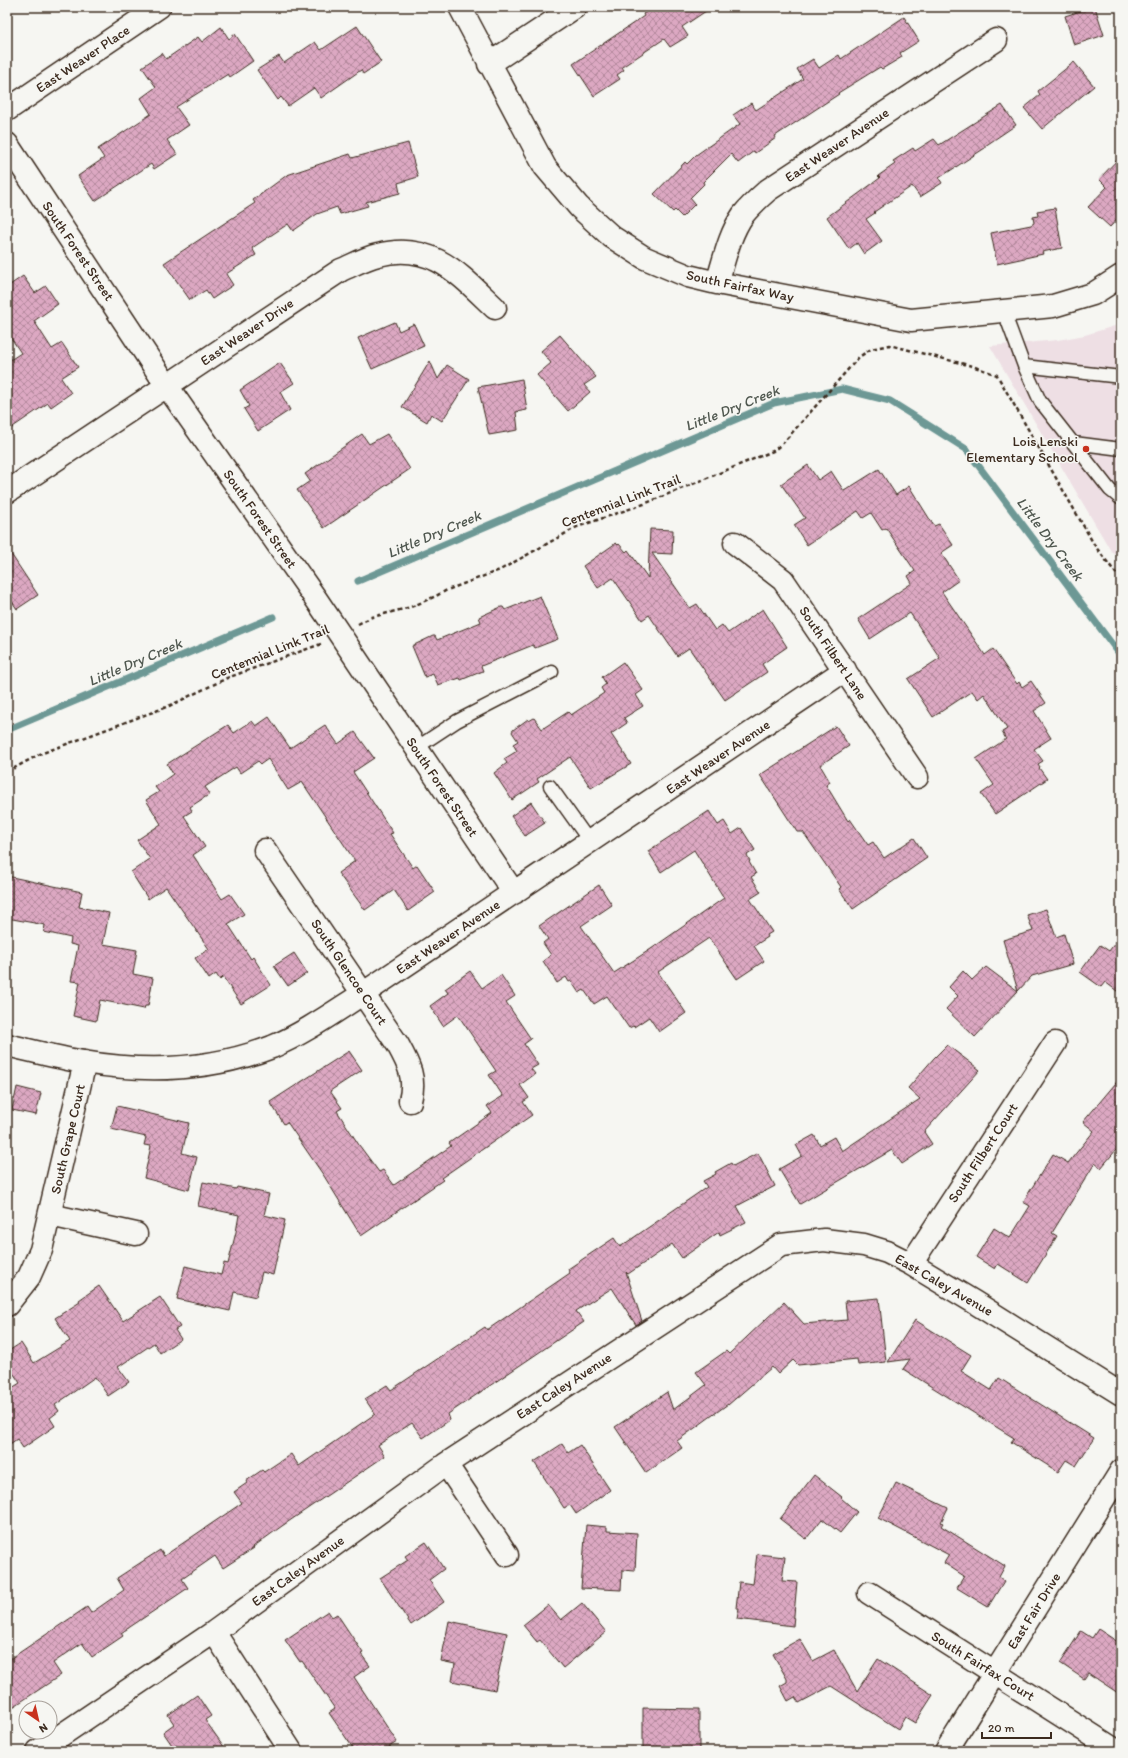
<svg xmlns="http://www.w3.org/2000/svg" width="1128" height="1758" font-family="Itim,sans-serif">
<defs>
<pattern id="building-cross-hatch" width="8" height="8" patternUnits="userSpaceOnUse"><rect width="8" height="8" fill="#dca8c2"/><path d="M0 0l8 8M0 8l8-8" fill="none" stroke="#b4899d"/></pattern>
</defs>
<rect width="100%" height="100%" fill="#f6f6f2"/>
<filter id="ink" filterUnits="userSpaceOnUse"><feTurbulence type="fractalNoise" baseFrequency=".025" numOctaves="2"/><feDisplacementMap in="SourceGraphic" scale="8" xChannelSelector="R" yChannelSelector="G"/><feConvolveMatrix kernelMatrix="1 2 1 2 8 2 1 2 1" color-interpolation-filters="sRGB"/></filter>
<g filter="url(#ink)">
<!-- built -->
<path fill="#eedfe4" d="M 1121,324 L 1121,559 L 1111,551 L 990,346 L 1058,340 L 1085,335 Z"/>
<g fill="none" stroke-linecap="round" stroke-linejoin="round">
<!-- stream -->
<path stroke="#6d9895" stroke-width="7" d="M 358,581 L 774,403 L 842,389 L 890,401 L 966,449 L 1121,656
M 7,730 L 273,617"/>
</g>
<!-- building -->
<path fill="url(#building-cross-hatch)" stroke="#3b2a1e" d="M 653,7 L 712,7 L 682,27 L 688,36 L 670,47 L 664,39 L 622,67 L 624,70 L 617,75 L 620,79 L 594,96 L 573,64 L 644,16 L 643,14 Z
M 1093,7 L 1095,7 L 1104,35 L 1074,45 L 1065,16 Z
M 904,17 L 919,41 L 900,53 L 902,57 L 882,69 L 880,67 L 838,93 L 839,94 L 775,136 L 776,138 L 755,153 L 754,151 L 738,163 L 731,154 L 703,182 L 704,184 L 690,198 L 695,204 L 682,217 L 675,210 L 673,212 L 654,194 L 685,162 L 687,164 L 696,155 L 740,124 L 733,115 L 751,103 L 756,110 L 803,79 L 797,69 L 813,59 L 819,68 L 839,55 L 841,59 Z
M 357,26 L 381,62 L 363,74 L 361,70 L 321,98 L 314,88 L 288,106 L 281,97 L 278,100 L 257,70 L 279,56 L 284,63 L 315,42 L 321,50 Z
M 221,27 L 229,39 L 235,34 L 253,61 L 230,77 L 228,74 L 176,107 L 189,125 L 167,140 L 177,154 L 154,169 L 151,164 L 95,201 L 78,176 L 104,158 L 98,149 L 151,114 L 141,98 L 156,87 L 142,67 L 162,53 L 166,59 L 198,37 L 202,42 Z
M 1074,62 L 1094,86 L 1042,129 L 1024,108 L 1040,95 L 1038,91 Z
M 1002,105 L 1016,125 L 985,146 L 985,148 L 939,178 L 942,183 L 920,197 L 912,186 L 874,212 L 875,213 L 866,219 L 882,241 L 864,254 L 857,243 L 849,249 L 827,217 L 880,178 L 878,176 L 895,164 L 893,161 L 913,148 L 915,151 L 934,139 L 939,145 Z
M 408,143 L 418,177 L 398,183 L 400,193 L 366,202 L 368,206 L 340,214 L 337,207 L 317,214 L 293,231 L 288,224 L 252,248 L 256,255 L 226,274 L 233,285 L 212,299 L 206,290 L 190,300 L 164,263 L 255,203 L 253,200 L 287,175 L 350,154 L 352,158 Z
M 1121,156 L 1121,215 L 1110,227 L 1088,207 L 1107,187 L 1099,179 Z
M 1055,208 L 1062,248 L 1042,252 L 1043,254 L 997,264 L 991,233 L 1031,225 L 1034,223 L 1033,217 L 1038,216 L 1037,211 Z
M 23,276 L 35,293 L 46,286 L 58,304 L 34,321 L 52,349 L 62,343 L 78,367 L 61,378 L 71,393 L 51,407 L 48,403 L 7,431 L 7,362 L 21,353 L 7,332 L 7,287 Z
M 395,322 L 399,331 L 414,324 L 424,346 L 372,369 L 358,338 Z
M 560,335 L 596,377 L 584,385 L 590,392 L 568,411 L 537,375 L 551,363 L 541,351 Z
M 430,361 L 438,379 L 447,365 L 469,379 L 442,421 L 431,414 L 427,422 L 402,407 Z
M 280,363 L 294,383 L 280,392 L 290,410 L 258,431 L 244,409 L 249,406 L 240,390 Z
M 522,379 L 527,410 L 516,412 L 518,430 L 489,435 L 478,387 Z
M 362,434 L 369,444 L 387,434 L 410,469 L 324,528 L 297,490 L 310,481 L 305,474 Z
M 808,465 L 818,480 L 831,471 L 844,491 L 879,469 L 896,495 L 909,486 L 934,526 L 939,524 L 953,545 L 941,553 L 959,580 L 942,592 L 985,655 L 993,649 L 1017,684 L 1019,682 L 1022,687 L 1031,681 L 1046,703 L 1034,711 L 1051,738 L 1034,749 L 1043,761 L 1038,764 L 1040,767 L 1039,768 L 1047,779 L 995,814 L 981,794 L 994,785 L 976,759 L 1006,739 L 1002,732 L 1007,729 L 984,694 L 978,699 L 972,691 L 933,717 L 908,679 L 940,658 L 910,613 L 870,639 L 858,619 L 912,583 L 908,576 L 915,571 L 886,528 L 882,530 L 871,513 L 863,518 L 858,511 L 807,545 L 794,525 L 805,518 L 781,484 Z
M 650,529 L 673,530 L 672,554 L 652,553 L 690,608 L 697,604 L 715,630 L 722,625 L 728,633 L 763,609 L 787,647 L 762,664 L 767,672 L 725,700 L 689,648 L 677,656 L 649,615 L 642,620 L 613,578 L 598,588 L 583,566 L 616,543 L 618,545 L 619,544 L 626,552 L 628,550 L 648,578 Z
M 7,548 L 38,595 L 17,609 L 7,594 Z
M 540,596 L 558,639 L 535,648 L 533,645 L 481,666 L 483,671 L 461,680 L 460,678 L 438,685 L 433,674 L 425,677 L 412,646 L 433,636 L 435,636 L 437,640 L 481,622 L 479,617 L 501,607 L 503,607 L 505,610 Z
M 623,662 L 643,690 L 636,695 L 643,706 L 624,718 L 627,723 L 611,734 L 631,764 L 591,788 L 570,757 L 537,779 L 539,782 L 512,800 L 494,773 L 507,763 L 504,759 L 517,751 L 513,744 L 518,741 L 512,732 L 513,730 L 528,719 L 529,721 L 534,718 L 542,729 L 568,712 L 571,715 L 604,693 L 601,688 L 606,684 L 602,677 Z
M 269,717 L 290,748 L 325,725 L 338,744 L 355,732 L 374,758 L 353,772 L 393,833 L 390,834 L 413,868 L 417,865 L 435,892 L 408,911 L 394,890 L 365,910 L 338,873 L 355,861 L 302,782 L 288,790 L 268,759 L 261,764 L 258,761 L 240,773 L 236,767 L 205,787 L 210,794 L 190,807 L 192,811 L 184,816 L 205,847 L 193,855 L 222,899 L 230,894 L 244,914 L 228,924 L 251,959 L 253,957 L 271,985 L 241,1004 L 223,977 L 220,980 L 216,974 L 209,979 L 195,958 L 209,949 L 166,887 L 148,899 L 131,872 L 150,859 L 137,840 L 161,824 L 146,800 L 159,792 L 155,787 L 173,774 L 167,764 L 228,725 L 234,733 L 252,721 L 256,726 Z
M 836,726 L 849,746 L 820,765 L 830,782 L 826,785 L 848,821 L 850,819 L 868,845 L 873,842 L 884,858 L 914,838 L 927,858 L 853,909 L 839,889 L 841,887 L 803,832 L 797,832 L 760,775 Z
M 531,802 L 545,823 L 525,836 L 511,816 Z
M 709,811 L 718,825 L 724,821 L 732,834 L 741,828 L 755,850 L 747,855 L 750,861 L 749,862 L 756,874 L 751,877 L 761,892 L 750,899 L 772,932 L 767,935 L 768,937 L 754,946 L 764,961 L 737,979 L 709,938 L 658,972 L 686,1013 L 659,1032 L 649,1017 L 634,1027 L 633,1026 L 629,1028 L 607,996 L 594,1004 L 584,990 L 579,993 L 571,981 L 569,982 L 566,977 L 557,983 L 543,961 L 551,955 L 543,943 L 548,939 L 539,926 L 599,885 L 612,905 L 581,926 L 614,973 L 651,949 L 724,898 L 694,850 L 661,872 L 648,851 Z
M 7,876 L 82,892 L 79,907 L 109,913 L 103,944 L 137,950 L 133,974 L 153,978 L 148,1006 L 145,1006 L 144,1009 L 100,1000 L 96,1021 L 73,1016 L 80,982 L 71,981 L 78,946 L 70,944 L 71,938 L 44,932 L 45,925 L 7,918 Z
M 1046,909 L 1056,937 L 1064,934 L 1073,964 L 1032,976 L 975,1037 L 946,1009 L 958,996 L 949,987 L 963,971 L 972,980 L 986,967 L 1018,991 L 1003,940 L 1033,931 L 1027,915 Z
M 1121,935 L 1121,994 L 1105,982 L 1101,987 L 1080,972 L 1100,945 L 1109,951 Z
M 294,953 L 307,973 L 288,986 L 274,966 Z
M 470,971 L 482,988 L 501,975 L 515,996 L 506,1002 L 531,1039 L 524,1044 L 538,1065 L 531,1069 L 535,1074 L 520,1085 L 529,1098 L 523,1102 L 532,1115 L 441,1178 L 443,1180 L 361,1236 L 324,1176 L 287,1122 L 284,1124 L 270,1102 L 349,1051 L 362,1070 L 330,1091 L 342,1108 L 337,1111 L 359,1145 L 379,1172 L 383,1170 L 394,1185 L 451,1146 L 449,1143 L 492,1113 L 487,1106 L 503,1096 L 489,1075 L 496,1071 L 458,1015 L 443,1026 L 430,1006 L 448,993 L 445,989 Z
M 947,1045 L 980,1070 L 924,1132 L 932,1144 L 902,1164 L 892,1150 L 800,1204 L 779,1169 L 802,1156 L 796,1145 L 814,1135 L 820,1145 L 834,1137 L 842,1151 L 920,1099 L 908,1088 L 934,1058 Z
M 1121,1077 L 1121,1144 L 1101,1168 L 1095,1163 L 1052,1233 L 1057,1236 L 1028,1283 L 998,1264 L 995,1269 L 976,1257 L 994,1228 L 1010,1238 L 1030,1206 L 1023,1202 L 1053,1154 L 1068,1163 L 1094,1131 L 1083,1122 Z
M 17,1087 L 41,1093 L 36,1115 L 12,1110 Z
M 117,1106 L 189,1123 L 182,1153 L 197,1157 L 189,1190 L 144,1178 L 151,1146 L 144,1145 L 146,1137 L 111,1129 Z
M 758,1153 L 775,1186 L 737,1206 L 746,1222 L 720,1235 L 719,1232 L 682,1258 L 672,1244 L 628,1274 L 626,1272 L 642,1321 L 636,1325 L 612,1288 L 576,1311 L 584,1322 L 448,1414 L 450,1420 L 423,1438 L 412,1423 L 378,1445 L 385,1456 L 282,1526 L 253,1547 L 254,1548 L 223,1568 L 215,1556 L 182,1579 L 188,1588 L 121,1633 L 123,1636 L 92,1657 L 82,1643 L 53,1663 L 61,1675 L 7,1711 L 7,1661 L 87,1607 L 91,1613 L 124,1590 L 117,1578 L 160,1550 L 164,1556 L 242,1503 L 234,1492 L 247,1483 L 246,1481 L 262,1470 L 264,1472 L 291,1454 L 299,1466 L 375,1414 L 365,1399 L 387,1385 L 391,1390 L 485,1327 L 487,1330 L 570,1273 L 568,1269 L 614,1238 L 620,1247 L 707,1187 L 703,1181 L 716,1174 L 715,1172 L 731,1163 L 733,1166 Z
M 203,1182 L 236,1189 L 237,1187 L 269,1194 L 264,1215 L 285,1220 L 273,1275 L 262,1272 L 256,1297 L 234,1292 L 230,1311 L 177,1299 L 185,1266 L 221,1275 L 224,1263 L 228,1264 L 236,1232 L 239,1215 L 198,1206 Z
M 99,1286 L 123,1321 L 160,1297 L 180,1327 L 175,1330 L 181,1339 L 160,1353 L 154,1343 L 118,1367 L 129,1382 L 108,1396 L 95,1377 L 55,1405 L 59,1411 L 50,1418 L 55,1426 L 23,1448 L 17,1439 L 7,1446 L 7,1391 L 20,1383 L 7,1364 L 7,1352 L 21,1343 L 34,1363 L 70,1341 L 55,1318 L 80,1302 L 79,1300 Z
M 879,1298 L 886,1362 L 858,1365 L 857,1359 L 798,1365 L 793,1360 L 778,1374 L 772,1367 L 728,1405 L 728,1404 L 677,1441 L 682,1448 L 646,1473 L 615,1427 L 667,1392 L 673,1410 L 706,1385 L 696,1372 L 726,1351 L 729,1354 L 784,1302 L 804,1324 L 847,1320 L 845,1301 Z
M 915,1320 L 971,1355 L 961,1371 L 991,1390 L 999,1378 L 1094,1438 L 1076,1466 L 1066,1460 L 1058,1472 L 1011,1442 L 1014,1438 L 903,1369 L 910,1359 L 888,1362 Z
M 562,1444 L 568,1453 L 580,1445 L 610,1490 L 576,1514 L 570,1505 L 564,1508 L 534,1462 Z
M 814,1475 L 842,1497 L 841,1498 L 857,1512 L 840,1533 L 822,1519 L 806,1539 L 780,1519 Z
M 896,1483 L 948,1508 L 941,1522 L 943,1523 L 941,1526 L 1005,1566 L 999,1577 L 1004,1581 L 988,1607 L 957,1588 L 964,1576 L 944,1563 L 949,1555 L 878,1518 Z
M 586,1525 L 607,1527 L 607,1531 L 637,1533 L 635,1571 L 622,1570 L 621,1590 L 581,1588 Z
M 426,1542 L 444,1569 L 429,1580 L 444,1602 L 411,1625 L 380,1578 L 408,1560 L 405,1556 Z
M 757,1554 L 785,1557 L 782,1581 L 797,1582 L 793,1626 L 737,1619 L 739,1608 L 736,1608 L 739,1582 L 753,1584 Z
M 582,1603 L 606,1632 L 563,1668 L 540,1640 L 537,1642 L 523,1625 L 548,1605 L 561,1620 Z
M 328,1611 L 332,1617 L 337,1614 L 363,1653 L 361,1654 L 370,1666 L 354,1677 L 397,1742 L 383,1751 L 355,1751 L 329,1713 L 335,1709 L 302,1661 L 300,1662 L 285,1640 Z
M 449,1621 L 507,1633 L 495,1690 L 452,1681 L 455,1664 L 441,1661 Z
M 1098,1629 L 1121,1644 L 1121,1695 L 1088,1673 L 1084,1679 L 1060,1663 L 1081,1631 L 1092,1638 Z
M 800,1639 L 813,1661 L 834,1650 L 857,1691 L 878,1659 L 933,1695 L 915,1723 L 905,1717 L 898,1729 L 831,1686 L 799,1703 L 795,1697 L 788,1701 L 780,1686 L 787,1682 L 787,1679 L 773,1654 Z
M 197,1695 L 211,1716 L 205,1720 L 227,1751 L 176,1751 L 163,1732 L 174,1724 L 168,1715 Z
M 643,1708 L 699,1709 L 699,1751 L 643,1751 Z"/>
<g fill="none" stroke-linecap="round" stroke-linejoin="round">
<defs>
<path id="service" d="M 1004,312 L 1024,366 L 1040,401 L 1110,490 L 1121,499
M 1024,366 L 1121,377
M 1074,443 L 1121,449
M 416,748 L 457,721 L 552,672
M 550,786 L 590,842"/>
<path id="minor" d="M 460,7 L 545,167 L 579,207 L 612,237 L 645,258 L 688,276 L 717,283 L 911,320 L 1053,306 L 1093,294 L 1121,276
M 489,64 L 575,7
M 7,110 L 159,7
M 7,144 L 167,386 L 316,599 L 514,893
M 717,283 C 724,261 729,235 743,215 C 750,206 759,198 768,190 L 996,40
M 7,492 L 341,270 C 353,265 365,258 378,255 C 431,241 459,274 495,308
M 735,543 L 783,580 L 917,777
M 265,850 L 398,1045 C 409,1065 416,1078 410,1101
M 7,1045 C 33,1051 58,1058 84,1062 C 147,1073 212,1070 272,1047 C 305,1033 334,1012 364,993 L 845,670
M 50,1215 L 136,1234
M 911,1264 L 1055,1043
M 7,1305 L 29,1277 L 41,1250 L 85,1062
M 446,1464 L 507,1555
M 869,1593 L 1117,1751
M 214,1632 L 291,1751
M 38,1751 L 214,1632 L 446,1464 L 781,1245 L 824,1240 L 864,1245 L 887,1252 L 911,1264 L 974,1302 L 1121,1394
M 946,1751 L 1121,1471"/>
</defs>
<!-- service casing -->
<use href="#service" stroke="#3b2a1e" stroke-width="15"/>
<!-- minor casing -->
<use href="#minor" stroke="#3b2a1e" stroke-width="25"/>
<!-- path -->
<path stroke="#3b2a1e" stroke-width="2.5" stroke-dasharray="4 3" stroke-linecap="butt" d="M 358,624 L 372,617 L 411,607 L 436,596 L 447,590 L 500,570 L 577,527 L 644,504 L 773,451 L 783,443 L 859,357 L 871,349 L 889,345 L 972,366 L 997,375 L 1095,546 L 1121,580
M 7,772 L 40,754 L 169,706 L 227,678 L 321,644"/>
<!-- service -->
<use href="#service" stroke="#f6f6f2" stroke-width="12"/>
<!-- minor -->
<use href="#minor" stroke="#f6f6f2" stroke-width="22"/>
</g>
</g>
<!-- markers -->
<circle fill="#c8321e" stroke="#f6f6f2" stroke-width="1.5" cx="1086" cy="449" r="4"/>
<g text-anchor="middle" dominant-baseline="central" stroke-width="3" stroke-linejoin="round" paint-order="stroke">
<!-- street labels -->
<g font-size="14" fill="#3b2a1e" stroke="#f6f6f2">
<text transform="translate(83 59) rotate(-34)">East Weaver Place</text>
<text transform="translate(837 145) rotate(-34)">East Weaver Avenue</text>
<text transform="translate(78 251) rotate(56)">South Forest Street</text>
<text transform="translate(740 286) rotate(12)">South Fairfax Way</text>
<text transform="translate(247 332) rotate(-34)">East Weaver Drive</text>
<text transform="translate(621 501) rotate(-21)">Centennial Link Trail</text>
<text transform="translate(260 519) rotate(55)">South Forest Street</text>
<text transform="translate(270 652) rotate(-22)">Centennial Link Trail</text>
<text transform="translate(833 653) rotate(56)">South Filbert Lane</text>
<text transform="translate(718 757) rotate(-34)">East Weaver Avenue</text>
<text transform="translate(442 787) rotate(56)">South Forest Street</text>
<text transform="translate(448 937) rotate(-34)">East Weaver Avenue</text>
<text transform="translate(349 972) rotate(56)">South Glencoe Court</text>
<text transform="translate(68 1139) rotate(-77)">South Grape Court</text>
<text transform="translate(983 1153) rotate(-57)">South Filbert Court</text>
<text transform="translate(944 1285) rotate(30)">East Caley Avenue</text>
<text transform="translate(564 1386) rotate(-33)">East Caley Avenue</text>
<text transform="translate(298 1571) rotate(-36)">East Caley Avenue</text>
<text transform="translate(1034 1611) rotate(-58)">East Fair Drive</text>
<text transform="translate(983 1666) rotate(32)">South Fairfax Court</text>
</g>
<!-- poi labels -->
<g font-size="14" fill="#3b2a1e" stroke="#f6f6f2" text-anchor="end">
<text x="1078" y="441">Lois Lenski<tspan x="1078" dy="16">Elementary School</tspan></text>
</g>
<!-- water labels -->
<g font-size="15" font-style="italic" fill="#505850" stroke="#f6f6f2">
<text transform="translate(732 408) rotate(-22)">Little Dry Creek</text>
<text transform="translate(434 534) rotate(-23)">Little Dry Creek</text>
<text transform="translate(1050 539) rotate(53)">Little Dry Creek</text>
<text transform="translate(135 662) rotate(-23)">Little Dry Creek</text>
</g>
</g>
<!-- margin -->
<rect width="1128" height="1758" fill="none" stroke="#f6f6f2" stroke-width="24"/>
<rect x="12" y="12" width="1104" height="1734" fill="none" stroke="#3b2a1e" stroke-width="1.5" filter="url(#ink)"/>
<!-- north arrow -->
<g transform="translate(38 1720) rotate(146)"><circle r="19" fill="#f6f6f2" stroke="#aba49d"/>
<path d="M0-3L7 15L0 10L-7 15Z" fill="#c8321e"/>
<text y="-6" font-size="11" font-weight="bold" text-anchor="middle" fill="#3b2a1e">N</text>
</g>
<!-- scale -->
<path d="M982 1732v6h69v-6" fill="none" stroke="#3b2a1e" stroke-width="2"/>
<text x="988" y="1732" font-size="12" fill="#3b2a1e" stroke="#f6f6f2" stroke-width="3" paint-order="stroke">20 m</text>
</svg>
